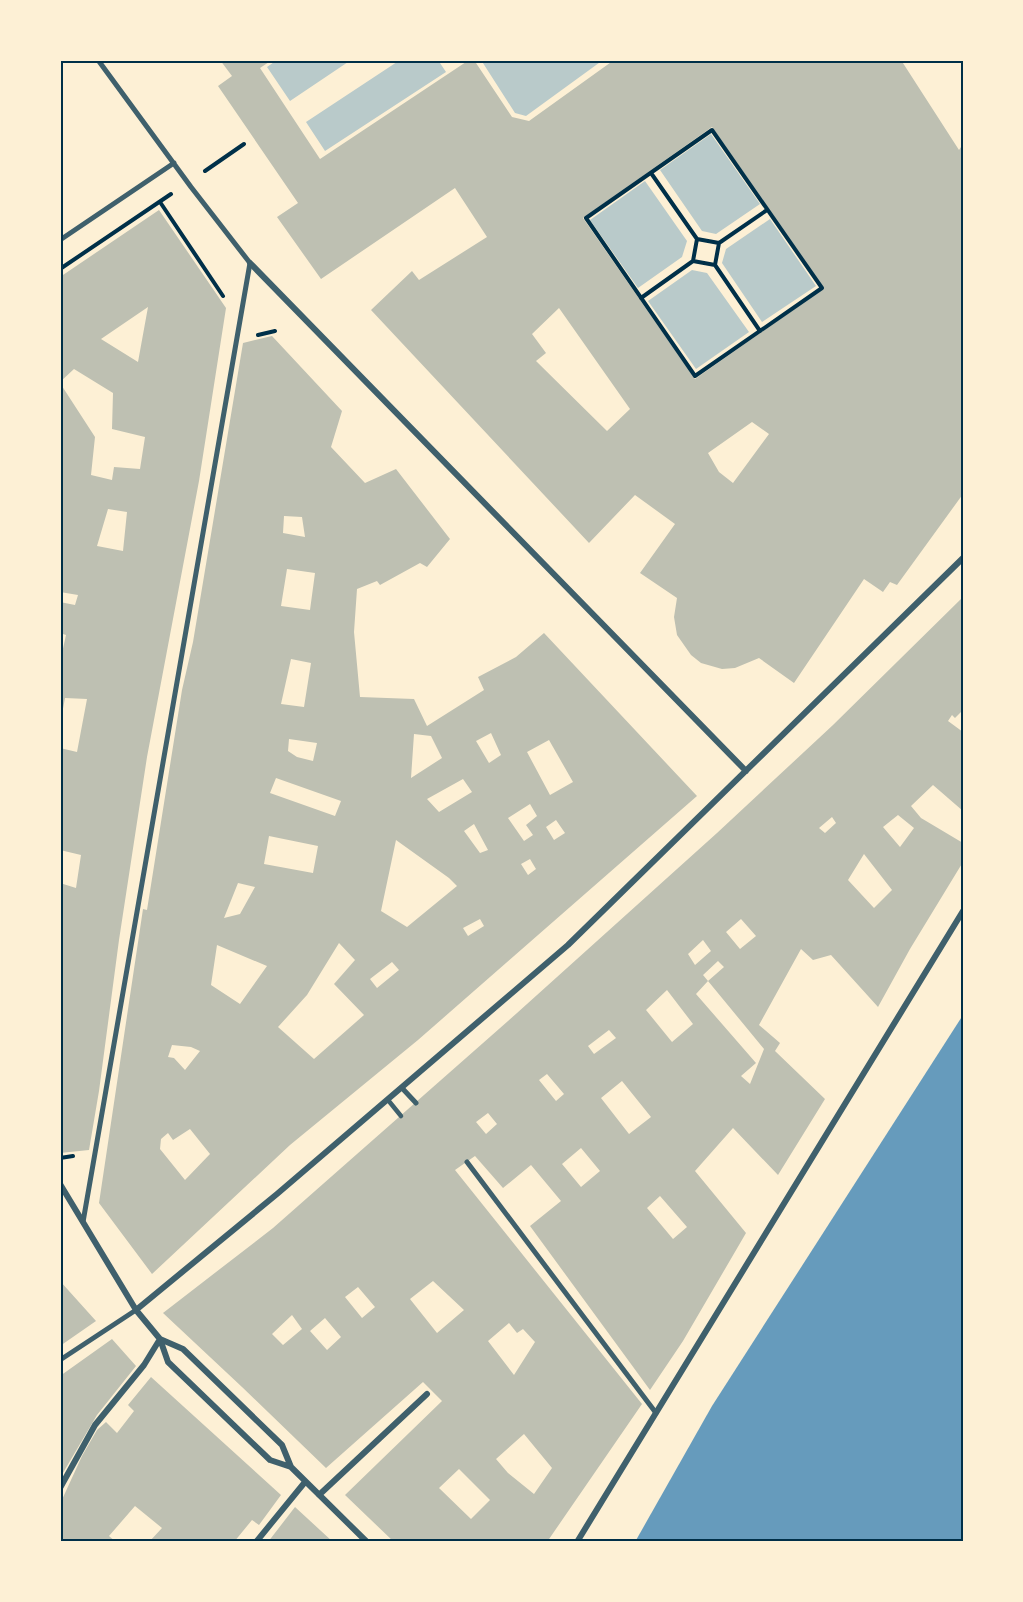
<svg xmlns="http://www.w3.org/2000/svg" width="1023" height="1602" font-family="'Noto Serif',serif">
<rect width="100%" height="100%" fill="#fdf0d5"/>
<!-- green -->
<path fill="#b9caca" d="M 277,60 L 351,60 L 290,101 L 267,67 Z
M 400,60 L 438,60 L 446,72 L 325,151 L 306,122 Z
M 481,60 L 603,60 L 526,116 L 515,113 Z
M 711,134 L 760,204 L 716,234 L 702,231 L 660,170 Z
M 645,181 L 687,241 L 682,257 L 638,288 L 590,220 Z
M 770,219 L 816,286 L 762,322 L 722,263 L 726,249 Z
M 692,270 L 707,273 L 749,332 L 696,369 L 648,301 Z"/>
<!-- water -->
<path fill="#669bbc" d="M 963,1015 L 963,1542 L 635,1542 L 712,1406 Z"/>
<!-- building -->
<path fill="#bec0b2" fill-rule="evenodd" d="M 220,60 L 272,60 L 260,68 L 320,159 L 469,60 L 474,60 L 512,117 L 529,121 L 614,60 L 901,60 L 959,150 L 963,144 L 963,494 L 897,585 L 890,582 L 883,592 L 864,579 L 794,683 L 759,658 L 735,668 L 722,669 L 701,663 L 691,655 L 677,635 L 674,617 L 677,598 L 640,573 L 675,524 L 635,495 L 589,543 L 371,310 L 412,271 L 419,280 L 487,237 L 455,188 L 321,279 L 277,217 L 298,203 L 218,86 L 232,76 ZM 712,127 L 824,288 L 695,379 L 583,218 ZM 559,308 L 630,409 L 607,431 L 536,361 L 546,353 L 532,334 ZM 752,422 L 769,434 L 733,483 L 719,472 L 708,453 Z
M 159,210 L 226,308 L 199,481 L 147,757 L 119,940 L 99,1091 L 89,1150 L 60,1153 L 60,883 L 76,888 L 81,855 L 60,850 L 60,748 L 77,752 L 87,699 L 65,698 L 60,725 L 60,662 L 66,635 L 60,633 L 60,602 L 75,605 L 78,595 L 60,592 L 60,383 L 95,437 L 91,475 L 112,480 L 114,467 L 140,469 L 145,437 L 112,429 L 113,393 L 74,369 L 60,382 L 60,277 ZM 148,307 L 138,362 L 101,339 ZM 108,509 L 127,512 L 123,551 L 97,546 Z
M 272,336 L 342,411 L 331,447 L 365,483 L 396,469 L 450,539 L 427,567 L 420,563 L 380,585 L 377,581 L 357,589 L 354,632 L 360,697 L 414,699 L 427,726 L 484,690 L 478,677 L 516,657 L 544,633 L 697,796 L 418,1040 L 290,1145 L 152,1274 L 99,1203 L 143,909 L 147,910 L 182,690 L 193,642 L 243,343 ZM 284,516 L 302,517 L 305,537 L 283,533 ZM 287,569 L 315,573 L 310,610 L 281,606 ZM 291,659 L 311,663 L 304,707 L 281,704 ZM 491,733 L 501,755 L 489,763 L 476,741 ZM 414,734 L 431,736 L 442,758 L 411,778 ZM 289,739 L 317,743 L 313,761 L 297,757 L 288,751 ZM 549,740 L 573,782 L 550,795 L 527,752 ZM 276,778 L 341,801 L 335,816 L 270,793 ZM 463,779 L 472,792 L 439,812 L 427,799 ZM 530,804 L 537,816 L 526,825 L 533,835 L 524,841 L 508,818 ZM 556,820 L 565,833 L 554,840 L 546,827 ZM 474,824 L 488,850 L 480,853 L 464,831 ZM 269,836 L 318,846 L 313,873 L 264,864 ZM 396,840 L 449,878 L 457,886 L 407,927 L 381,911 ZM 530,859 L 536,869 L 528,875 L 521,864 ZM 238,883 L 255,887 L 240,914 L 224,918 ZM 480,919 L 484,926 L 468,936 L 463,928 ZM 339,943 L 355,960 L 334,984 L 364,1015 L 314,1059 L 278,1027 L 307,995 ZM 217,945 L 267,966 L 240,1004 L 211,985 ZM 392,962 L 399,970 L 377,988 L 370,979 ZM 172,1045 L 191,1047 L 200,1051 L 185,1070 L 174,1058 L 168,1057 ZM 190,1129 L 210,1154 L 185,1180 L 160,1149 L 161,1139 L 168,1133 L 173,1140 Z
M 963,597 L 963,710 L 955,718 L 952,715 L 948,721 L 963,732 L 963,811 L 933,785 L 911,806 L 921,818 L 963,843 L 963,862 L 910,949 L 878,1007 L 831,955 L 813,960 L 801,949 L 759,1025 L 780,1043 L 775,1051 L 825,1099 L 778,1175 L 733,1128 L 695,1171 L 746,1233 L 683,1341 L 650,1390 L 530,1226 L 561,1201 L 531,1165 L 503,1188 L 475,1156 L 455,1170 L 642,1404 L 547,1542 L 394,1542 L 345,1495 L 442,1401 L 423,1382 L 326,1468 L 242,1387 L 163,1313 L 273,1228 L 517,1013 L 717,833 L 833,725 ZM 898,815 L 914,828 L 900,847 L 883,827 ZM 832,817 L 836,823 L 825,833 L 819,828 ZM 864,854 L 892,890 L 874,908 L 848,880 ZM 741,919 L 756,936 L 740,949 L 726,932 ZM 703,940 L 711,951 L 695,965 L 688,954 ZM 718,961 L 724,967 L 708,981 L 764,1049 L 750,1084 L 741,1076 L 756,1063 L 696,994 L 708,981 L 703,975 ZM 667,990 L 693,1024 L 672,1042 L 646,1010 ZM 609,1030 L 616,1038 L 594,1054 L 588,1046 ZM 547,1074 L 564,1094 L 556,1101 L 539,1080 ZM 622,1081 L 651,1117 L 629,1134 L 601,1098 ZM 488,1113 L 497,1124 L 486,1134 L 476,1122 ZM 581,1148 L 600,1171 L 581,1187 L 562,1164 ZM 660,1196 L 687,1227 L 673,1239 L 647,1208 ZM 433,1281 L 464,1310 L 437,1333 L 410,1299 ZM 358,1287 L 375,1307 L 362,1318 L 345,1297 ZM 292,1315 L 302,1329 L 283,1345 L 272,1334 ZM 325,1318 L 341,1337 L 327,1350 L 310,1331 ZM 509,1323 L 517,1333 L 523,1329 L 535,1342 L 514,1375 L 488,1341 ZM 524,1434 L 552,1468 L 534,1494 L 508,1473 L 496,1459 ZM 459,1469 L 490,1500 L 471,1519 L 439,1488 Z
M 60,1281 L 96,1321 L 60,1346 Z
M 112,1339 L 136,1366 L 97,1415 L 60,1478 L 60,1376 Z
M 151,1377 L 281,1495 L 259,1525 L 252,1520 L 234,1542 L 149,1542 L 162,1528 L 135,1506 L 109,1536 L 116,1542 L 60,1542 L 60,1504 L 82,1456 L 97,1430 L 106,1422 L 117,1433 L 134,1411 L 128,1405 Z
M 295,1507 L 333,1542 L 268,1542 Z"/>
<g fill="none" stroke-linecap="round" stroke-linejoin="round">
<!-- path -->
<path stroke="#003049" stroke-width="4" d="M 712,130 L 822,288 L 695,376 L 586,218 Z
M 205,171 L 244,144
M 651,173 L 697,239 L 719,243 L 715,265 L 693,261 L 697,239
M 160,202 L 223,296
M 719,243 L 767,210
M 715,265 L 760,331
M 60,269 L 171,194
M 641,298 L 693,261
M 258,335 L 275,331
M 60,1158 L 73,1156"/>
<!-- service -->
<path stroke="#3f606c" stroke-width="4.5" d="M 388,1100 L 401,1116"/>
<!-- pedestrian -->
<path stroke="#3f606c" stroke-width="5" d="M 60,240 L 174,163
M 402,1088 L 416,1103
M 467,1162 L 656,1413
M 83,1222 L 250,263 L 191,187 L 98,60
M 60,1360 L 136,1310"/>
<!-- minor -->
<path stroke="#3f606c" stroke-width="6" d="M 250,263 L 746,771
M 60,1184 L 136,1310 L 160,1339 L 168,1362 L 270,1460 L 291,1467
M 136,1310 L 277,1194 L 568,945 L 963,558
M 160,1339 L 183,1349 L 282,1445 L 291,1467 L 367,1542
M 60,1488 L 95,1425 L 144,1365 L 160,1339
M 319,1495 L 427,1394
M 256,1542 L 305,1482
M 577,1542 L 963,911"/>
</g>
<!-- border -->
<rect width="1023" height="1602" fill="none" stroke="#fdf0d5" stroke-width="123"/>
<rect x="62" y="62" width="900" height="1478" fill="none" stroke="#003049" stroke-width="2"/>
</svg>
